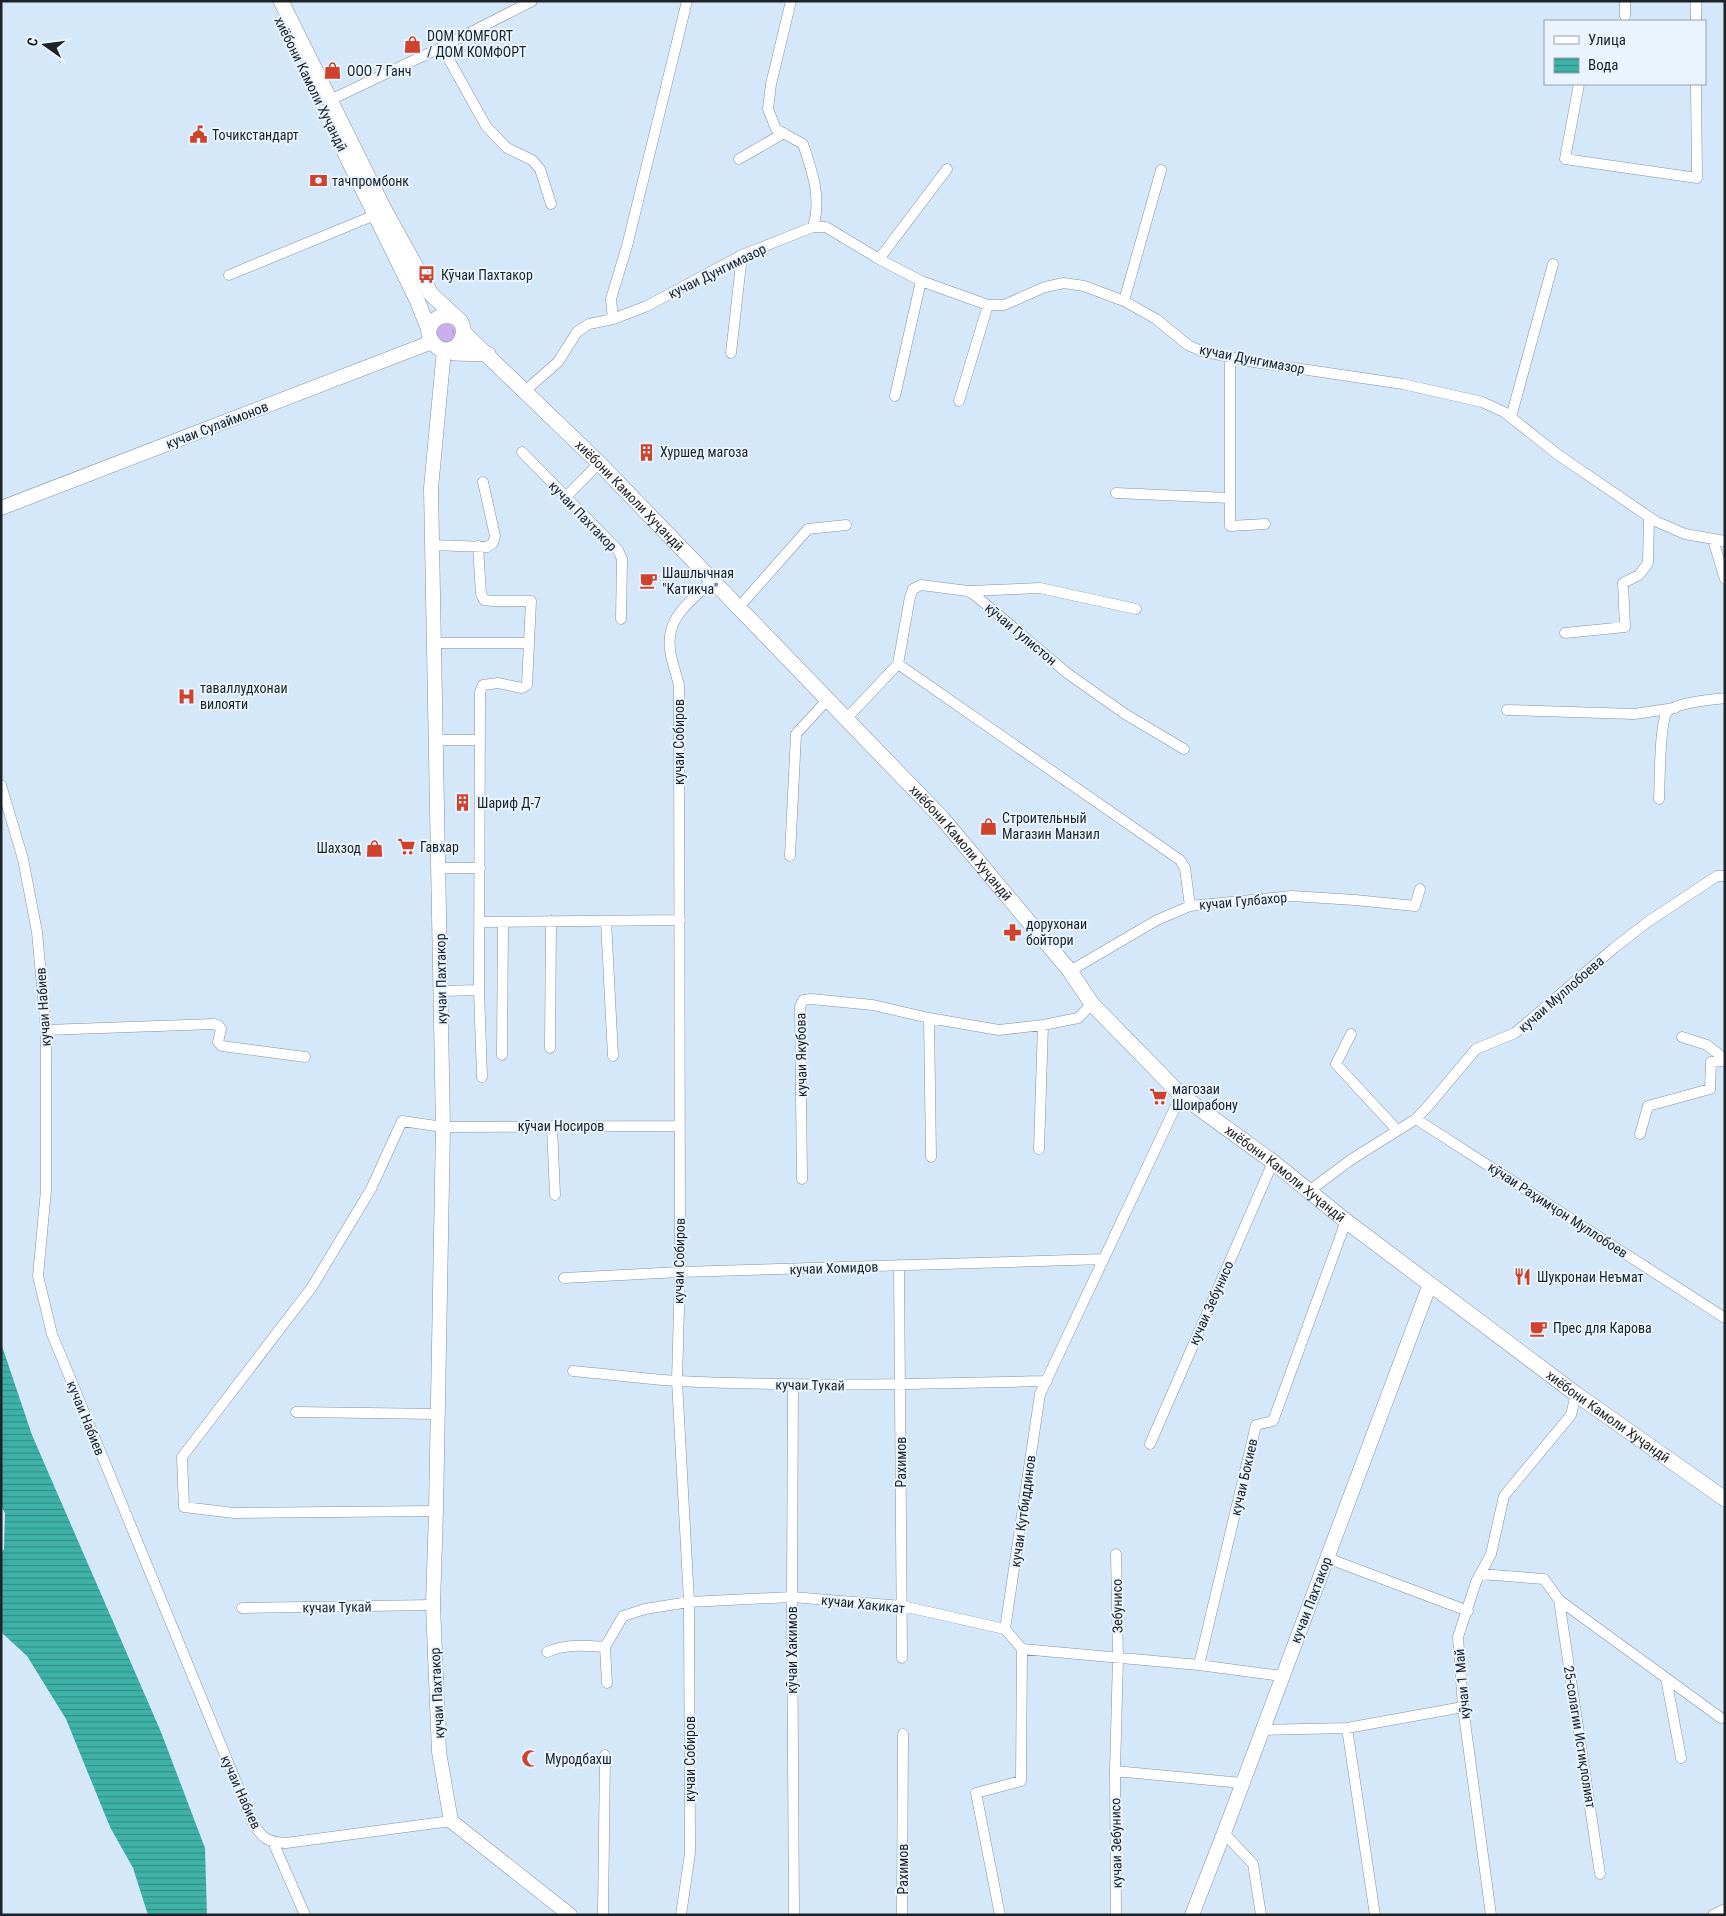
<svg xmlns="http://www.w3.org/2000/svg" width="1726" height="1916" font-family="'Roboto Condensed',sans-serif">
<defs>
<pattern id="grass-tufts" width="24" height="20" patternUnits="userSpaceOnUse" patternTransform="scale(1.25)"><rect width="24" height="20" fill="#caaeee"/><path d="M3 7l-1-3M5 7V3M7 7l1-3M15 17l-1-3M17 17v-4M19 17l1-3" fill="none" stroke="#ad95cc"/></pattern>
<pattern id="water-rules" width="6" height="5" patternUnits="userSpaceOnUse" patternTransform="scale(1.25)"><rect width="6" height="5" fill="#3eb2a8"/><path d="M0 2.5h6" fill="none" stroke="#339089"/></pattern>
</defs>
<rect width="100%" height="100%" fill="#d5e8fa"/>
<!-- grass -->
<path fill="url(#grass-tufts)" d="M436 333a10 10 0 1 1 20 0a10 10 0 1 1-20 0Z"/>
<!-- water -->
<path fill="url(#water-rules)" d="M 1,1343 L 32,1435 L 161,1732 L 205,1848 L 207,1915 L 148,1915 L 133,1868 L 110,1827 L 66,1719 L 27,1656 L 1,1632 L 1,1553 L 4,1549 L 5,1513 L 1,1506 Z"/>
<g fill="none" stroke-linecap="round" stroke-linejoin="round">
<defs>
<path id="street" d="M 791,1 L 771,84 L 768,109 L 776,129 L 803,144 C 812,171 822,198 813,227
M 1625,1 L 1625,16
M 1696,1 L 1696,21
M 442,47 L 486,126 L 507,148 L 532,160 L 540,169 L 551,204
M 1579,84 L 1565,159 L 1697,178 L 1696,84
M 330,100 L 442,47 L 532,1
M 739,159 L 784,133
M 879,259 L 947,169
M 229,275 L 375,215
M 1124,301 L 1161,170
M 613,319 L 611,299 L 627,246 L 687,1
M 731,353 L 742,255
M 1230,357 L 1230,526 L 1265,524
M 526,390 L 558,362 L 577,332 L 589,324 L 613,319 L 647,306 L 742,255 L 813,227 L 826,227 L 879,259 L 921,281 L 988,305 L 1004,305 L 1045,287 L 1064,283 L 1084,286 L 1124,301 L 1156,319 L 1188,345 L 1201,351 L 1254,362 L 1403,384 L 1482,402 L 1504,412 L 1557,454 L 1655,521 L 1685,534 L 1725,541
M 895,396 L 921,281
M 959,401 L 988,305
M 1511,417 L 1553,264
M 522,452 L 618,550 L 622,559 L 621,619
M 1116,493 L 1230,498
M 566,497 L 599,463
M 1713,540 L 1725,579
M 432,545 L 487,547 L 493,543 L 495,536 L 483,482
M 478,546 L 481,594 L 484,600 L 493,601 L 531,601 L 527,685 L 522,688 L 498,683 L 483,685 L 480,692 L 479,990 L 482,1077
M 969,591 L 1040,588 L 1136,609
M 739,607 L 808,529 L 846,525
M 1565,633 L 1625,627 L 1623,583 L 1639,575 L 1648,563 L 1649,518
M 434,643 L 529,643
M 898,664 L 910,597 L 913,589 L 921,585 L 968,591 L 976,596 L 1067,673 L 1125,714 L 1184,749
M 1507,710 L 1634,714 L 1675,708
M 847,718 L 898,664 L 1180,860 L 1185,868 L 1190,906
M 436,740 L 479,740
M 1,785 L 23,859 L 37,932 L 46,1030 L 46,1190 L 38,1276 L 52,1334 L 253,1823 C 262,1838 267,1842 286,1843 L 451,1821
M 1659,799 C 1660,784 1659,720 1668,711 C 1679,702 1710,700 1725,698
M 790,856 L 796,734 L 828,699
M 438,868 L 480,868
M 606,921 L 613,1056
M 480,922 L 680,920
M 1070,971 L 1157,920 L 1190,906 L 1292,896 L 1355,900 L 1415,906 L 1420,889
M 441,991 L 479,990
M 929,1018 L 931,1157
M 46,1030 L 214,1024 L 219,1026 L 221,1029 L 218,1042 L 222,1046 L 305,1057
M 1351,1034 L 1336,1064 L 1397,1130
M 1682,1037 L 1707,1045 L 1725,1059
M 550,1048 L 551,921
M 502,1055 L 503,922
M 1416,1119 L 1725,1318
M 552,1126 L 555,1195
M 1640,1134 L 1648,1106 L 1710,1089 L 1711,1062 L 1725,1061
M 1039,1149 L 1043,1025
M 802,1179 L 800,1007 L 803,1000 L 811,999 L 873,1005 L 929,1018 L 999,1030 L 1043,1025 L 1078,1018 L 1092,1004
M 1309,1191 L 1352,1159 L 1416,1119 L 1429,1105 L 1476,1049 L 1515,1033 L 1614,948 L 1649,921 L 1717,876 L 1725,876
M 899,1265 L 902,1658
M 564,1278 L 680,1272 L 1104,1259
M 573,1371 C 608,1374 644,1379 679,1381 C 802,1387 924,1384 1047,1381
M 793,1385 L 792,1597 L 794,1915
M 296,1412 L 438,1414
M 1150,1444 L 1273,1162
M 436,1511 L 234,1513 L 184,1507 L 182,1457 L 312,1287 L 371,1189 L 402,1121 L 443,1127 L 680,1126
M 1116,1554 L 1118,1658 L 1115,1771 L 1116,1915
M 1327,1558 L 1468,1611
M 1480,1574 L 1544,1579 L 1559,1600 L 1721,1718
M 1559,1600 L 1600,1874
M 242,1608 L 433,1605
M 1022,1649 L 1199,1665 L 1282,1676
M 547,1652 C 567,1644 582,1645 605,1647
M 1199,1665 L 1256,1425 L 1273,1421 L 1346,1221
M 1666,1678 L 1681,1758
M 607,1683 L 605,1647 L 623,1616 L 645,1609 L 689,1602 L 792,1597 L 902,1606 L 1005,1629
M 1347,1728 L 1375,1915
M 1262,1730 L 1347,1728 L 1463,1707
M 1115,1771 L 1242,1783
M 1224,1833 L 1253,1864 L 1261,1915
M 273,1842 L 305,1915
M 603,1915 L 605,1755
M 681,1915 L 690,1853 L 689,1602 L 677,1381 L 680,1272 L 679,685 C 675,669 666,648 671,631 C 675,611 698,595 712,580
M 902,1915 L 903,1734
M 1000,1915 L 976,1793 L 1021,1781 L 1022,1649 L 1005,1629 L 1040,1394 L 1181,1095
M 1491,1915 L 1463,1707 L 1458,1637 L 1476,1582 L 1491,1554 L 1504,1496 L 1571,1415 L 1576,1394
M 1713,1915 L 1725,1909"/>
<path id="secondary" d="M 444,350 L 431,488 L 443,1127 L 436,1511 L 433,1605 L 439,1752 L 451,1821 L 570,1915
M 1,508 L 432,342
M 1192,1915 L 1224,1833 L 1430,1284"/>
<g id="primary">
<path d="M 281,1 L 385,211 L 431,294 L 461,322 C 470,340 450,360 435,345 C 419,330 437,309 456,318"/>
<path d="M 345,153 L 417,300 L 429,330"/>
<path id="s1" d="M 464,333 L 599,463 L 942,818 L 1070,971 L 1092,1004 L 1181,1095 L 1273,1162 L 1346,1221 L 1576,1394 L 1725,1499"/>
<path d="M 450,349 L 454,353 L 488,354"/>
</g>
</defs>
<!-- street casing -->
<use href="#street" stroke="#8092a2" stroke-width="11"/>
<!-- secondary casing -->
<use href="#secondary" stroke="#8092a2" stroke-width="15"/>
<!-- primary casing -->
<use href="#primary" stroke="#8092a2" stroke-width="16"/>
<!-- street -->
<use href="#street" stroke="#fff" stroke-width="10"/>
<!-- secondary -->
<use href="#secondary" stroke="#fff" stroke-width="14"/>
<!-- primary -->
<use href="#primary" stroke="#fff" stroke-width="15"/>
</g>
<!-- icons -->
<defs>
<symbol id="shop-bare" viewBox="-9 -9 18 18"><path d="M-5-2.5h2.3a2.7 3.5 0 0 1 5.4 0H5L5.5 6h-11ZM-1.5-2.5h3a1.5 2.3 0 0 0-3 0Z" fill="#cf432d" stroke="#e9f4ff" stroke-width="2.5" paint-order="stroke"/></symbol>
<symbol id="civic-bare" viewBox="-9 -9 18 18"><path d="M-.6-6.5H3V-4.5H.6V-3L4-1V1h2V6H-6V1h2V-1L-.6-3ZM-1.2 2.5V6h2.4V2.5Z" fill="#cf432d" stroke="#e9f4ff" stroke-width="2.5" paint-order="stroke"/></symbol>
<symbol id="bank-bare" viewBox="-9 -9 18 18"><path d="M-6-4H6V4H-6ZM0-2.3a2.3 2.3 0 1 0 0 4.6a2.3 2.3 0 1 0 0-4.6Z" fill="#cf432d" stroke="#e9f4ff" stroke-width="2.5" paint-order="stroke"/></symbol>
<symbol id="bus-bare" viewBox="-9 -9 18 18"><path d="M-5-6H5V4H4V6H2V4H-2V6H-4V4H-5ZM-3.5-4V0h7V-4ZM-3.5 1.2v1.5H-2V1.2ZM2 1.2v1.5H3.5V1.2Z" fill="#cf432d" stroke="#e9f4ff" stroke-width="2.5" paint-order="stroke"/></symbol>
<symbol id="building-bare" viewBox="-9 -9 18 18"><path d="M-4-6H4V6H1V3H-1V6H-4ZM-2.5-4.3h1.7v1.8h-1.7ZM.8-4.3h1.7v1.8H.8ZM-2.5-1h1.7V.8h-1.7ZM.8-1h1.7V.8H.8Z" fill="#cf432d" stroke="#e9f4ff" stroke-width="2.5" paint-order="stroke"/></symbol>
<symbol id="cafe-bare" viewBox="-9 -9 18 18"><path d="M-5.5-4.5H6V0H3Q3 3.5 0 3.5H-2.5Q-5.5 3.5-5.5 0ZM3-3.2v2h1.7v-2ZM-6 4.5H4V6H-6Z" fill="#cf432d" stroke="#e9f4ff" stroke-width="2.5" paint-order="stroke"/></symbol>
<symbol id="hospital-bare" viewBox="-9 -9 18 18"><path d="M-5-5h3v3.5h4V-5h3V5h-3V1.5h-4V5h-3Z" fill="#cf432d" stroke="#e9f4ff" stroke-width="2.5" paint-order="stroke"/></symbol>
<symbol id="supermarket-bare" viewBox="-9 -9 18 18"><path d="M-6-5.5h2.5l.6 2H6L4.5 2H-2.5L-4.4-4H-6ZM-1.5 3.2a1.3 1.3 0 1 0 .1 0ZM3 3.2a1.3 1.3 0 1 0 .1 0Z" fill="#cf432d" stroke="#e9f4ff" stroke-width="2.5" paint-order="stroke"/></symbol>
<symbol id="pharmacy-bare" viewBox="-9 -9 18 18"><path d="M-2-6h4v4h4v4h-4v4h-4v-4h-4v-4h4Z" fill="#cf432d" stroke="#e9f4ff" stroke-width="2.5" paint-order="stroke"/></symbol>
<symbol id="restaurant-bare" viewBox="-9 -9 18 18"><path d="M-5-6h1v4h1v-4h1v4h1v-4h1v5L-1.5 .5V6h-2V.5L-5-1ZM5-6V6H3V1.5H1.5Q1.5-4 5-6Z" fill="#cf432d" stroke="#e9f4ff" stroke-width="2.5" paint-order="stroke"/></symbol>
<symbol id="mosque-bare" viewBox="-9 -9 18 18"><path d="M3.5-4.9A6 6 0 1 0 3.5 4.9A5 5 0 1 1 3.5-4.9Z" fill="#cf432d" stroke="#e9f4ff" stroke-width="2.5" paint-order="stroke"/></symbol>
</defs>
<g fill-rule="evenodd">
<use href="#shop-bare" x="400" y="32" width="25" height="25"/>
<use href="#shop-bare" x="320" y="58" width="25" height="25"/>
<use href="#civic-bare" x="186" y="122" width="25" height="25"/>
<use href="#bank-bare" x="306" y="168" width="25" height="25"/>
<use href="#bus-bare" x="414" y="262" width="25" height="25"/>
<use href="#building-bare" x="634" y="440" width="25" height="25"/>
<use href="#cafe-bare" x="636" y="568" width="25" height="25"/>
<use href="#hospital-bare" x="174" y="684" width="25" height="25"/>
<use href="#building-bare" x="450" y="790" width="25" height="25"/>
<use href="#shop-bare" x="976" y="814" width="25" height="25"/>
<use href="#supermarket-bare" x="394" y="834" width="25" height="25"/>
<use href="#shop-bare" x="362" y="836" width="25" height="25"/>
<use href="#pharmacy-bare" x="1000" y="920" width="25" height="25"/>
<use href="#supermarket-bare" x="1146" y="1084" width="25" height="25"/>
<use href="#restaurant-bare" x="1510" y="1264" width="25" height="25"/>
<use href="#cafe-bare" x="1526" y="1316" width="25" height="25"/>
<use href="#mosque-bare" x="518" y="1746" width="25" height="25"/>
</g>
<g text-anchor="middle" dominant-baseline="central" stroke-width="4" stroke-linejoin="round" paint-order="stroke">
<!-- poi labels -->
<g font-size="14" fill="#1b2228" stroke="#e9f4ff" text-anchor="start">
<text x="427" y="36">DOM KOMFORT<tspan x="427" dy="16">/ ДОМ КОМФОРТ</tspan></text>
<text x="347" y="71">ООО 7 Ганч</text>
<text x="212" y="135">Точикстандарт</text>
<text x="332" y="181">тачпромбонк</text>
<text x="441" y="275">Кӯчаи Пахтакор</text>
<text x="660" y="452">Хуршед магоза</text>
<text x="662" y="573">Шашлычная<tspan x="662" dy="16">"Катикча"</tspan></text>
<text x="200" y="688">таваллудхонаи<tspan x="200" dy="16">вилояти</tspan></text>
<text x="477" y="803">Шариф Д-7</text>
<text x="1002" y="818">Строительный<tspan x="1002" dy="16">Магазин Манзил</tspan></text>
<text x="420" y="847">Гавхар</text>
<text x="361" y="848" text-anchor="end">Шахзод</text>
<text x="1026" y="924">дорухонаи<tspan x="1026" dy="16">бойтори</tspan></text>
<text x="1172" y="1089">магозаи<tspan x="1172" dy="16">Шоирабону</tspan></text>
<text x="1537" y="1277">Шукронаи Неъмат</text>
<text x="1553" y="1328">Прес для Карова</text>
<text x="545" y="1759">Муродбахш</text>
</g>
<!-- street labels -->
<g font-size="14" fill="#1b2228" stroke="#e9f4ff">
<text transform="translate(311 84) rotate(64)">хиёбони Камоли Хуҷандӣ</text>
<text transform="translate(717 271) rotate(-26)">кучаи Дунгимазор</text>
<text transform="translate(1252 359) rotate(11)">кучаи Дунгимазор</text>
<text transform="translate(217 425) rotate(-21)">кучаи Сулаймонов</text>
<text stroke="none"><textPath href="#s1" startOffset="232">хиёбони Камоли Хуҷандӣ</textPath></text>
<text transform="translate(583 516) rotate(46)">кучаи Пахтакор</text>
<text transform="translate(1021 634) rotate(40)">кӯчаи Гулистон</text>
<text transform="translate(679 742) rotate(-90)">кучаи Собиров</text>
<text stroke="none"><textPath href="#s1" startOffset="712">хиёбони Камоли Хуҷандӣ</textPath></text>
<text transform="translate(1243 901) rotate(-5)">кучаи Гулбахор</text>
<text transform="translate(441 979) rotate(-91)">кучаи Пахтакор</text>
<text transform="translate(1561 994) rotate(-41)">кучаи Муллобоева</text>
<text transform="translate(43 1007) rotate(-94)">кучаи Набиев</text>
<text transform="translate(801 1055) rotate(-91)">кучаи Якубова</text>
<text x="561" y="1126">кӯчаи Носиров</text>
<text stroke="none"><textPath href="#s1" startOffset="1178">хиёбони Камоли Хуҷандӣ</textPath></text>
<text transform="translate(1558 1210) rotate(33)">кӯчаи Раҳимҷон Муллобоев</text>
<text transform="translate(679 1261) rotate(-89)">кучаи Собиров</text>
<text transform="translate(834 1268) rotate(-2)">кучаи Хомидов</text>
<text transform="translate(1211 1303) rotate(-66)">кучаи Зебунисо</text>
<text transform="translate(810 1385) rotate(1)">кучаи Тукай</text>
<text stroke="none"><textPath href="#s1" startOffset="1582">хиёбони Камоли Хуҷандӣ</textPath></text>
<text transform="translate(86 1418) rotate(68)">кучаи Набиев</text>
<text transform="translate(901 1462) rotate(-90)">Рахимов</text>
<text transform="translate(1244 1477) rotate(-77)">кучаи Бокиев</text>
<text transform="translate(1023 1511) rotate(-82)">кучаи Кутбиддинов</text>
<text transform="translate(1311 1600) rotate(-69)">кучаи Пахтакор</text>
<text transform="translate(863 1604) rotate(6)">кучаи Хакикат</text>
<text transform="translate(1117 1606) rotate(-91)">Зебунисо</text>
<text transform="translate(337 1607) rotate(-1)">кучаи Тукай</text>
<text transform="translate(792 1650) rotate(-90)">кӯчаи Хакимов</text>
<text transform="translate(1462 1684) rotate(-95)">кӯчаи 1 Май</text>
<text transform="translate(437 1693) rotate(-93)">кучаи Пахтакор</text>
<text transform="translate(1580 1737) rotate(81)">25-солагии Истиқлолият</text>
<text transform="translate(690 1759) rotate(-90)">кучаи Собиров</text>
<text transform="translate(241 1792) rotate(66)">кучаи Набиев</text>
<text transform="translate(1116 1843) rotate(-91)">кучаи Зебунисо</text>
<text transform="translate(903 1869) rotate(-90)">Рахимов</text>
</g>
</g>
<!-- border -->
<rect width="1726" height="1916" fill="none" stroke="#1b2228" stroke-width="5"/>
<!-- legend -->
<rect x="1544" y="20" width="162" height="65" fill="#e9f4ff" stroke="#97a0a9"/>
<rect x="1554" y="36" width="25" height="8" fill="#ffffff" stroke="#97a0a9"/>
<text x="1588" y="45" font-size="15" fill="#1b2228">Улица</text>
<rect x="1554" y="58" width="25" height="15" fill="url(#water-rules)" stroke="#97a0a9"/>
<text x="1588" y="70" font-size="15" fill="#1b2228">Вода</text>
<!-- north arrow -->
<g transform="translate(45 45) rotate(284)" stroke="#e9f4ff" stroke-width="4" paint-order="stroke">
<path d="M0-4L9 19L0 12L-9 19Z" fill="#1b2228"/>
<text y="-8" font-size="14" font-weight="bold" text-anchor="middle" fill="#1b2228">С</text>
</g>
</svg>
